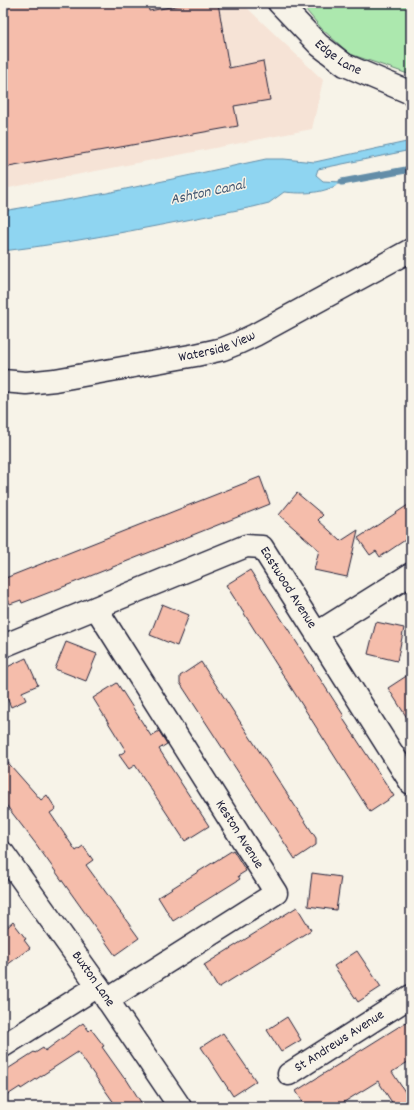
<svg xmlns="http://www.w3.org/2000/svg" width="414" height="1110" font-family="Dekko,sans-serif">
<rect width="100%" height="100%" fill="#f7f3e8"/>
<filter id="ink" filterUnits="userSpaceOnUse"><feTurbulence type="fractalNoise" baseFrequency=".025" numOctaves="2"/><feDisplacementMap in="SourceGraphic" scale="8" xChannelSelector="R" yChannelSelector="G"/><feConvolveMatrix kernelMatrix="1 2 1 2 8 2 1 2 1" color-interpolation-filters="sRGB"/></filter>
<g filter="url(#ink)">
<!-- built -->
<path fill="#f6e3d6" d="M 3,3 L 242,3 L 323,80 L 312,129 L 3,189 Z"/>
<!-- green -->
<path fill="#ace8ae" stroke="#678574" d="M 300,3 L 411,3 L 411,75 L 350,54 L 322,29 Z"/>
<!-- water -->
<path fill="#8fd5f1" stroke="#638da8" d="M 411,141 L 411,150 L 318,169 L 316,175 L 323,181 L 342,182 C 324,194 305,194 284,192 L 269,203 L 253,207 C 170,223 87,241 3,251 L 3,211 L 107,193 L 266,159 L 284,159 L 315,162 Z"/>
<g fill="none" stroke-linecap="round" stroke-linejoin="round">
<!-- stream -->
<path stroke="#638da8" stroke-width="7" d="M 342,182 L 411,169"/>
</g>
<!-- building -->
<path fill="#f5bdab" stroke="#22223b" d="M 3,3 L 148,3 L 149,11 L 191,3 L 218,3 L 229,68 L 263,61 L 270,100 L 234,106 L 238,126 L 3,168 Z
M 260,477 L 270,504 L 53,591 L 22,603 L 21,600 L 10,604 L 3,586 L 3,579 Z
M 297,493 L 323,515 L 318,520 L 341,541 L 358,530 L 347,577 L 314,570 L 319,550 L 279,515 Z
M 411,503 L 411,536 L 380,557 L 376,551 L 370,555 L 358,538 Z
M 250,570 L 344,716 L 342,717 L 394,796 L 370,812 L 226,585 Z
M 162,604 L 189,615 L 177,646 L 150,635 Z
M 376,622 L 404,628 L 397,661 L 368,654 Z
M 66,642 L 97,654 L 86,681 L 55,669 Z
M 26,658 L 38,685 L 22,692 L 26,700 L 11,707 L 3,689 L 3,669 Z
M 201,662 L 316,838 L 316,845 L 295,859 L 180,683 L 180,676 Z
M 411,673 L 411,724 L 388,688 Z
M 117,683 L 151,736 L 159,731 L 167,744 L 159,749 L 209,826 L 185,841 L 135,765 L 129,769 L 119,755 L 126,751 L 93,698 Z
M 3,757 L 41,800 L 47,795 L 56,809 L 50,813 L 76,851 L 83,846 L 93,860 L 86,865 L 139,938 L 115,955 L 36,844 L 3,801 Z
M 233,850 L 246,871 L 238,876 L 240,879 L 173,921 L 158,897 Z
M 312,873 L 341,877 L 336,910 L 308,906 Z
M 297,907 L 311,930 L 218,988 L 204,965 Z
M 13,922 L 26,939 L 24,940 L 30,948 L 3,968 L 3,931 Z
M 357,951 L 381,987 L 358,1002 L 334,966 Z
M 287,1017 L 301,1040 L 281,1052 L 267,1030 Z
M 411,1019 L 411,1060 L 392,1072 L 411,1101 L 411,1107 L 395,1107 L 378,1081 L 336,1107 L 306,1107 L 296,1091 Z
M 83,1023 L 89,1031 L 91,1029 L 104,1046 L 102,1047 L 124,1078 L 125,1077 L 144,1107 L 117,1107 L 78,1052 L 21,1089 L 20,1087 L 3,1098 L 3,1072 L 34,1052 L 35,1053 L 43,1048 L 45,1051 Z
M 223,1033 L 256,1081 L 233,1096 L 201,1047 Z"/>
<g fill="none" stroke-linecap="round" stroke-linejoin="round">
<defs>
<g id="minor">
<path id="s1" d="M 279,3 L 319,45 L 345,65 L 411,93"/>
<path id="s2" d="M 3,381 L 26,383 L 55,380 L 196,355 L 223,349 L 238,343 L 255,335 L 411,250"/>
<path id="s3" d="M 96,608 L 276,893 L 107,1000"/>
<path d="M 317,633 L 411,574"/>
<path id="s4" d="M 3,646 L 246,546 L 262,547 L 411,783"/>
<path id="s5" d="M 3,853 L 98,986 L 180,1107"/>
<path d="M 3,1046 L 98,986"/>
<path id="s6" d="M 289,1074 L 411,996"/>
</g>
</defs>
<!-- minor casing -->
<use href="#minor" stroke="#22223b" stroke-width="25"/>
<!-- minor -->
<use href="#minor" stroke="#f7f3e8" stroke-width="22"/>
</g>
</g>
<g text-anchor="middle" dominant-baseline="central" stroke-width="3" stroke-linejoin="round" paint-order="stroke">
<!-- street labels -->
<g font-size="14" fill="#22223b" stroke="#f7f3e8">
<text stroke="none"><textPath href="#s1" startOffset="81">Edge Lane</textPath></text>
<text stroke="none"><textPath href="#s2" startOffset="218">Waterside View</textPath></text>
<text stroke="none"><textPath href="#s4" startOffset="327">Eastwood Avenue</textPath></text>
<text stroke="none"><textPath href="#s3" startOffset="268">Keston Avenue</textPath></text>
<text stroke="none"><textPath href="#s5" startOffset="155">Buxton Lane</textPath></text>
<text stroke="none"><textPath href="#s6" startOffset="60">St Andrews Avenue</textPath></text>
</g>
<!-- water labels -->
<g font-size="15" font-style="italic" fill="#435872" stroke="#f7f3e8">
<text transform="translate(208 193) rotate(-12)">Ashton Canal</text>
</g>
</g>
<!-- margin -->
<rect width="414" height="1110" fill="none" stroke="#f7f3e8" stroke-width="16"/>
<rect x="8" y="8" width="398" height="1094" fill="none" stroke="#22223b" stroke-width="1.5" filter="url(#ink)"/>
</svg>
